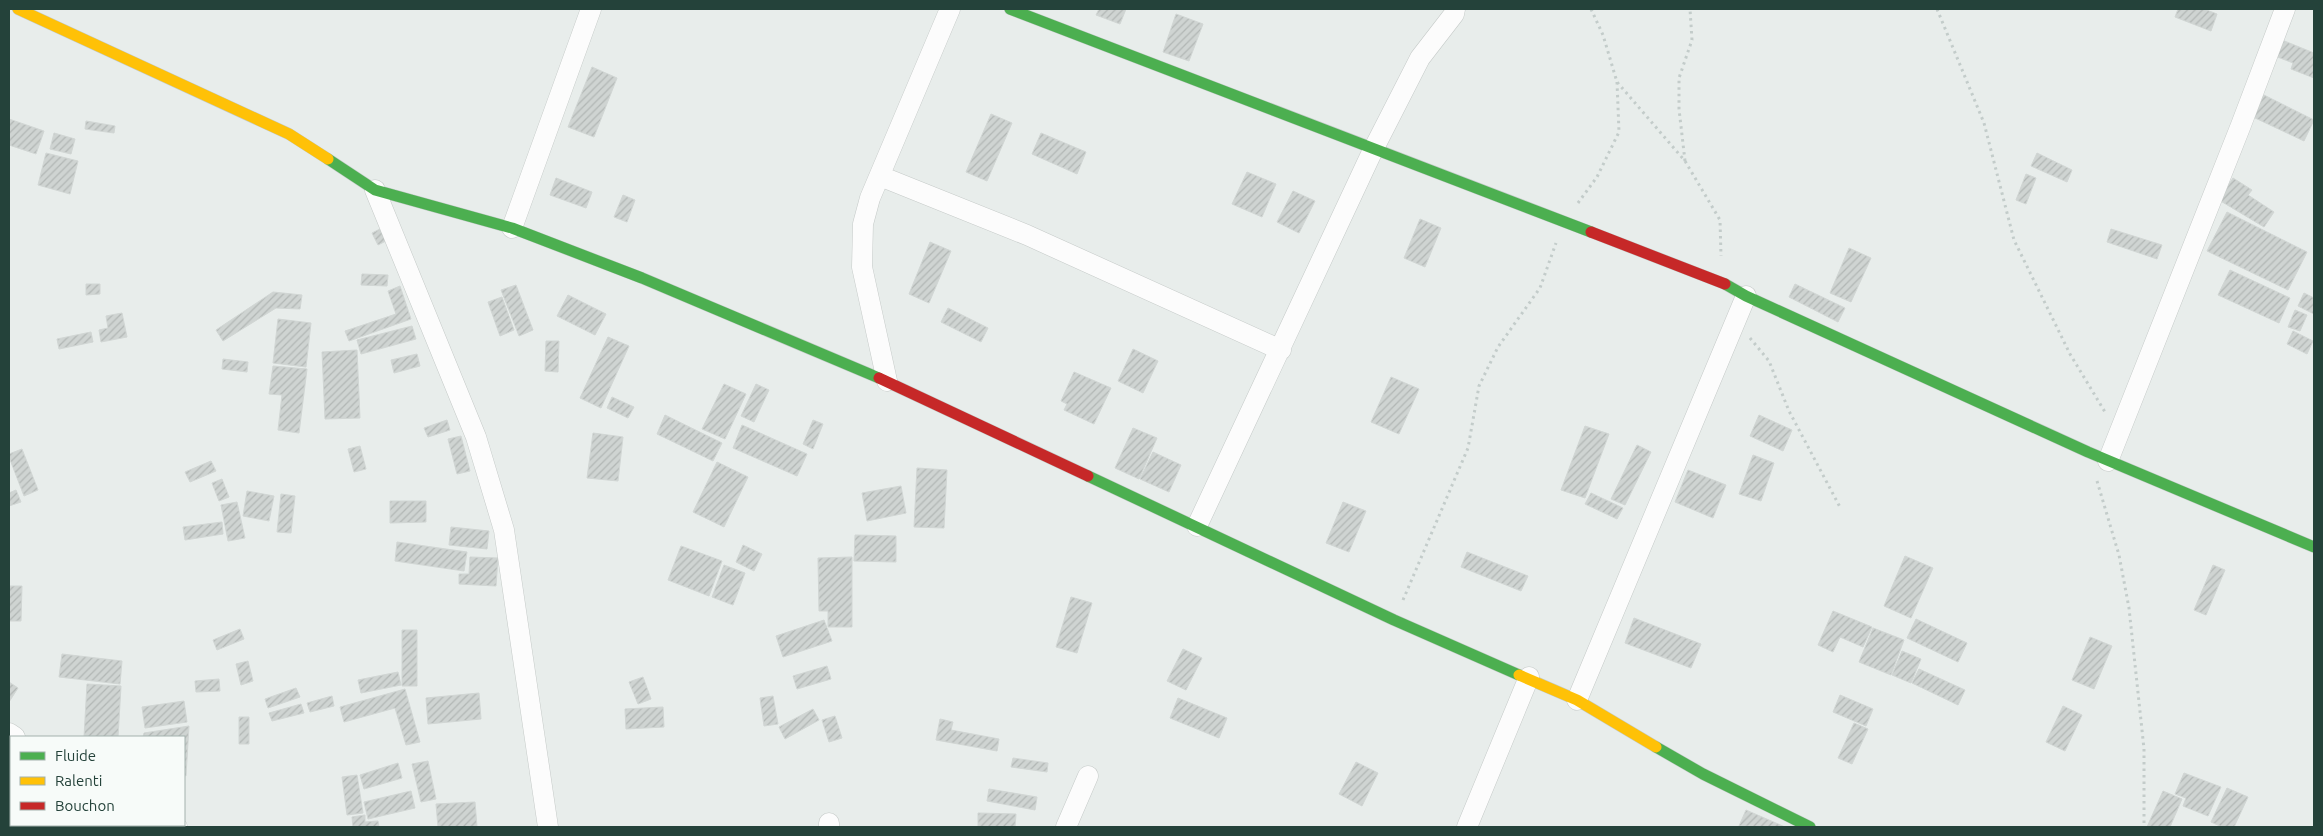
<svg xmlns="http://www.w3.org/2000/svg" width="2323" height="836" font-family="Ubuntu,sans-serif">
<defs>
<pattern id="building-hatch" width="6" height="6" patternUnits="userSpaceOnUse" patternTransform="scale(1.25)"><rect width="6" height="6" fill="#cfd4d2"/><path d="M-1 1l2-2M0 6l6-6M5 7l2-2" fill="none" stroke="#b2b7b5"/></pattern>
</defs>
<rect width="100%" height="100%" fill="#e8edeb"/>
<!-- building -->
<path fill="url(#building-hatch)" stroke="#d1d6d4" d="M 1099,9 L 1126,9 L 1120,24 L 1096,15 Z
M 2178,9 L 2204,9 L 2217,14 L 2211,31 L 2175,17 Z
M 1176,14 L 1203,24 L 1189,61 L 1163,52 Z
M 2282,40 L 2314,53 L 2314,78 L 2291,69 L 2293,63 L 2275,56 Z
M 592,67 L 617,78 L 594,137 L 568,127 Z
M 2264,95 L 2314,120 L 2304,141 L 2253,117 Z
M 991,114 L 1012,123 L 987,181 L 966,172 Z
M 9,119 L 44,131 L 36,154 L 9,145 Z
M 86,121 L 115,126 L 114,133 L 85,129 Z
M 54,133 L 75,139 L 71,154 L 50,149 Z
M 1041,133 L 1086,152 L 1077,174 L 1032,154 Z
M 46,153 L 78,161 L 70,194 L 38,185 Z
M 2037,153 L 2072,170 L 2067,182 L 2031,166 Z
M 1247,172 L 1276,184 L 1262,217 L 1232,204 Z
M 2026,174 L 2036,178 L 2026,204 L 2016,200 Z
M 556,178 L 592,192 L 586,208 L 550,195 Z
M 2233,178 L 2252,190 L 2248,195 L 2274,212 L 2264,227 L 2219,200 Z
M 1293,191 L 1315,201 L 1299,233 L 1277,222 Z
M 623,195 L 635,200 L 627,222 L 614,217 Z
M 2227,212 L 2307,252 L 2288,290 L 2207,251 Z
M 1420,219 L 1441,228 L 1425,267 L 1404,258 Z
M 388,225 L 394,237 L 378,245 L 372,233 Z
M 2111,229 L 2162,245 L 2157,259 L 2107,242 Z
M 930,242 L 951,251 L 929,303 L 909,294 Z
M 1849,248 L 1871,258 L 1851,302 L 1830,293 Z
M 2230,270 L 2290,298 L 2279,323 L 2218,295 Z
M 362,274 L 388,275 L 387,286 L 361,285 Z
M 86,284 L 100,284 L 100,294 L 86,295 Z
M 1795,284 L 1845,308 L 1838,322 L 1789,297 Z
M 516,285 L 533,330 L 519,336 L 501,290 Z
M 400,286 L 411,319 L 349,341 L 345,331 L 396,314 L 388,291 Z
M 273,292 L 302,295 L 300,309 L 276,308 L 223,341 L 216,330 Z
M 2304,293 L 2314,298 L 2314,314 L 2298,306 Z
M 568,295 L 606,314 L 595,335 L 557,316 Z
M 502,297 L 514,330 L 500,336 L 488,302 Z
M 948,308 L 988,328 L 981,342 L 941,322 Z
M 2295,310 L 2307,315 L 2300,331 L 2288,327 Z
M 122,313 L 127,337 L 101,342 L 99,330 L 108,328 L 106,316 Z
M 278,319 L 311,323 L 306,367 L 273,363 Z
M 412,326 L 416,339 L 361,354 L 357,340 Z
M 2293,331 L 2313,341 L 2307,354 L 2287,344 Z
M 91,332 L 93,342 L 59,349 L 57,339 Z
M 608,337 L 629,346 L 601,408 L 580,398 Z
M 546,341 L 559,341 L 558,372 L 545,371 Z
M 1133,349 L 1158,361 L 1143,393 L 1118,381 Z
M 357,350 L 360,418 L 325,419 L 322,352 Z
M 417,354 L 420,366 L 394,373 L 391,360 Z
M 223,359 L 248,362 L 247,372 L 222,369 Z
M 273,366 L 307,369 L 299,433 L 278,430 L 282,395 L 269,394 Z
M 1074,372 L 1111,388 L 1094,424 L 1064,410 L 1067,404 L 1061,401 Z
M 1391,377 L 1419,389 L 1399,434 L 1371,422 Z
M 724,384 L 746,394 L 725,439 L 702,429 Z
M 756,384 L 769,390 L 754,422 L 741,416 Z
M 612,397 L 634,407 L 628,418 L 607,408 Z
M 665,415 L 722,443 L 713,461 L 657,434 Z
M 1759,415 L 1792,430 L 1783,451 L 1750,436 Z
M 447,420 L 450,430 L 428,437 L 424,428 Z
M 813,420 L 823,424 L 813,449 L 803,444 Z
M 742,425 L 807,454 L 797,476 L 733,448 Z
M 1585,426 L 1609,434 L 1585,498 L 1561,490 Z
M 1133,428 L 1157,438 L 1139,479 L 1115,468 Z
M 593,433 L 623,437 L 618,481 L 587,478 Z
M 461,436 L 470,471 L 457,474 L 448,439 Z
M 1637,445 L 1651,452 L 1625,505 L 1611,499 Z
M 360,446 L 366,469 L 354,472 L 348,449 Z
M 22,449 L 38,490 L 24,496 L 9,457 L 9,454 Z
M 1153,452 L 1181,465 L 1169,492 L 1140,479 Z
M 1753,455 L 1774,463 L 1761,501 L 1739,494 Z
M 211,461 L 216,471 L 190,482 L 185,472 Z
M 717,462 L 748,477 L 724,527 L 693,512 Z
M 917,468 L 947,470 L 944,528 L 914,527 Z
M 1688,470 L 1726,485 L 1713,518 L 1675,502 Z
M 222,479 L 229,497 L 219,501 L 212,483 Z
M 901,486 L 906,513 L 867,521 L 862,493 Z
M 16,490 L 21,502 L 9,506 L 9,493 Z
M 247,491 L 274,496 L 269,521 L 243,516 Z
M 1591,493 L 1623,508 L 1617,519 L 1585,504 Z
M 281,494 L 295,496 L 291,533 L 277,532 Z
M 390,501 L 426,501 L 426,522 L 390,523 Z
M 237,502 L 245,538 L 228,541 L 221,505 Z
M 1343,502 L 1366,511 L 1349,552 L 1326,543 Z
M 222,522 L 223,534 L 185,540 L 183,527 Z
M 451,527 L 489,531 L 487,549 L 449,545 Z
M 855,535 L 896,536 L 896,562 L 854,561 Z
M 397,542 L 467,552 L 464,571 L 395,561 Z
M 743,545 L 762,554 L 754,571 L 736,562 Z
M 681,546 L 722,561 L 709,596 L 668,580 Z
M 1467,552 L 1528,576 L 1521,591 L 1461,567 Z
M 1905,556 L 1933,568 L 1911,618 L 1884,606 Z
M 470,557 L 498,558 L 496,586 L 459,584 L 459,574 L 469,574 Z
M 852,557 L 852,627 L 828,627 L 828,611 L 819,611 L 818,558 Z
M 724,565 L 745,573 L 733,605 L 712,597 Z
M 2213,565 L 2225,570 L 2206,615 L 2194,610 Z
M 9,586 L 22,586 L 21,621 L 9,621 Z
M 1071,597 L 1092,603 L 1077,653 L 1056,647 Z
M 1833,611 L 1872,627 L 1863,647 L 1840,637 L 1833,652 L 1818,645 Z
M 1634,618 L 1701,644 L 1691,668 L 1625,643 Z
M 1916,619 L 1967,643 L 1958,662 L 1907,638 Z
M 824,620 L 832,641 L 783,657 L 776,636 Z
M 1873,628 L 1904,640 L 1891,675 L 1859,662 Z
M 240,629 L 244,639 L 217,650 L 213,640 Z
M 402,630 L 417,630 L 417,686 L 402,686 Z
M 2090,637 L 2112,646 L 2094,689 L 2072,680 Z
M 1183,649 L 1202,658 L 1186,690 L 1167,681 Z
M 1902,651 L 1921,659 L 1911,683 L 1892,675 Z
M 62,654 L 122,661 L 120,684 L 59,677 Z
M 248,661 L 253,681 L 241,685 L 236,664 Z
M 827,666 L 831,679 L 797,689 L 793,676 Z
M 1919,669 L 1965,690 L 1958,705 L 1912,683 Z
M 398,672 L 401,685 L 361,693 L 358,680 Z
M 643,677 L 651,699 L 638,704 L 629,682 Z
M 219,679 L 220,691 L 196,692 L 195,681 Z
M 9,682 L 18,688 L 9,702 Z
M 87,684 L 121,686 L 118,737 L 84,737 Z
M 296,688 L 300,697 L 268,708 L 265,699 Z
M 405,689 L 420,742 L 406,745 L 395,708 L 344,722 L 340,707 Z
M 479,693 L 481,719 L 428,724 L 426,698 Z
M 1840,695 L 1873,709 L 1866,726 L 1833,712 Z
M 332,696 L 334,706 L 310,712 L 307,703 Z
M 773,696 L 778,724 L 764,726 L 760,698 Z
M 1178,698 L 1227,718 L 1219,738 L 1170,718 Z
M 184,701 L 187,722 L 145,728 L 142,707 Z
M 301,704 L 304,713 L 272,721 L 269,713 Z
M 2063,706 L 2082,715 L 2065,751 L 2046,742 Z
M 663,707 L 664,727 L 626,729 L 625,709 Z
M 813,709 L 819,720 L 785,739 L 779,727 Z
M 835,716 L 842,738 L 829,742 L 822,720 Z
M 239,717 L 249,717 L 249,744 L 239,744 Z
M 940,719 L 953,722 L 951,730 L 999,739 L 997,751 L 936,740 Z
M 1854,723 L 1868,729 L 1852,764 L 1838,758 Z
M 189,726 L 186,776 L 184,775 L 184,737 L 143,737 L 144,733 Z
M 1013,758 L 1048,763 L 1047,772 L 1011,767 Z
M 428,761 L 436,799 L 421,802 L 412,764 Z
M 9,762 L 11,763 L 11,792 L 9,790 Z
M 1356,762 L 1378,773 L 1362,806 L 1339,794 Z
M 398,763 L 402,778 L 364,789 L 360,775 Z
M 2184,773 L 2221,787 L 2208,816 L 2183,806 L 2186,798 L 2175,794 Z
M 357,775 L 363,813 L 347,815 L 342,777 Z
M 2227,788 L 2248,797 L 2234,827 L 2222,827 L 2211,822 Z
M 989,789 L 1037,797 L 1035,810 L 987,801 Z
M 411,791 L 415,808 L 368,819 L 364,802 Z
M 2163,791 L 2182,799 L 2170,827 L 2147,827 Z
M 475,802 L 477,827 L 438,827 L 436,804 Z
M 1746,810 L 1785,827 L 1739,826 Z
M 978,813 L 1016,814 L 1015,827 L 978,827 Z
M 365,815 L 365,822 L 378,821 L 379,827 L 353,827 L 352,817 Z
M 11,822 L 11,825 L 60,825 L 61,827 L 9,827 L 9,823 Z"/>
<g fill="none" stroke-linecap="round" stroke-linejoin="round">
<defs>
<path id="street" d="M 880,176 L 1027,235 L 1281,350
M 375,190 L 476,437 L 504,530 L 548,827
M 512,228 L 591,9
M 887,381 L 862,267 L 863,224 L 870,198 L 950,9
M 2108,461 L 2241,125 L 2285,9
M 1197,526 L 1373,150 L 1420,58 L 1454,14 L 1455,9
M 1577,700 L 1746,296
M 9,733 L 15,737
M 172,825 L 177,827
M 829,827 L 829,823
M 1066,827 L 1088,776
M 1467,827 L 1529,677"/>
<path id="fast" d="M 1010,9 L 1591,232
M 328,159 L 375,190 L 512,228 L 642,278 L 879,378
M 1725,284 L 1746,296 L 2088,452 L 2314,547
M 1088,476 L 1394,620 L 1519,675
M 1656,747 L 1703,774 L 1810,827"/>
<path id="slow" d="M 18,9 L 289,134 L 328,159
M 1519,675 L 1577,700 L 1656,747"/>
<path id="jam" d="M 1591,232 L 1725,284
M 879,378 L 1088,476"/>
</defs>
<!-- street casing -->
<use href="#street" stroke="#c5cac8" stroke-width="21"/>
<!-- fast casing -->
<use href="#fast" stroke="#c3cbc8" stroke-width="12"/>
<!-- slow casing -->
<use href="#slow" stroke="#c3cbc8" stroke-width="12"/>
<!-- jam casing -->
<use href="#jam" stroke="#c3cbc8" stroke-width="12"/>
<!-- path -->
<path stroke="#c3ccca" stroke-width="3" stroke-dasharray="2.5 4" stroke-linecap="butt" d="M 1591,9 L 1603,35 L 1617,82 L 1685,161 L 1720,220 L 1721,256
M 1937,9 L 1984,123 L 2014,240 L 2070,354 L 2105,412
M 1685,161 L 1679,109 L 1679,78 L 1692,40 L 1690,9
M 1578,203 L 1597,177 L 1619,132 L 1617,82
M 1750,338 L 1769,361 L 1789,411 L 1841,509
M 2097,481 L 2119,555 L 2129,608 L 2144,749 L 2144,827
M 1403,600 L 1468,448 L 1479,386 L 1498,347 L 1540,288 L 1556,243
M 106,825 L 107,827"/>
<!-- street -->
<use href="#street" stroke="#fcfcfc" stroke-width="20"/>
<!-- fast -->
<use href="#fast" stroke="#4caf50" stroke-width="11"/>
<!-- slow -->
<use href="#slow" stroke="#ffc107" stroke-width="11"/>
<!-- jam -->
<use href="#jam" stroke="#c62828" stroke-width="11"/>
</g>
<!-- border -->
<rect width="2323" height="836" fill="none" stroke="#24423a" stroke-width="20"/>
<!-- legend -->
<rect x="10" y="736" width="175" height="90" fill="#f7fbf9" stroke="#a3b1ad"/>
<rect x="20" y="752" width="25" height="8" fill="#4caf50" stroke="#a3b1ad"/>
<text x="55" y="761" font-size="15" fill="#24423a">Fluide</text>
<rect x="20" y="777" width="25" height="8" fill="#ffc107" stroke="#a3b1ad"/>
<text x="55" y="786" font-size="15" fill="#24423a">Ralenti</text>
<rect x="20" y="802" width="25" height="8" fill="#c62828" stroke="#a3b1ad"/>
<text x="55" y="811" font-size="15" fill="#24423a">Bouchon</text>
</svg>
